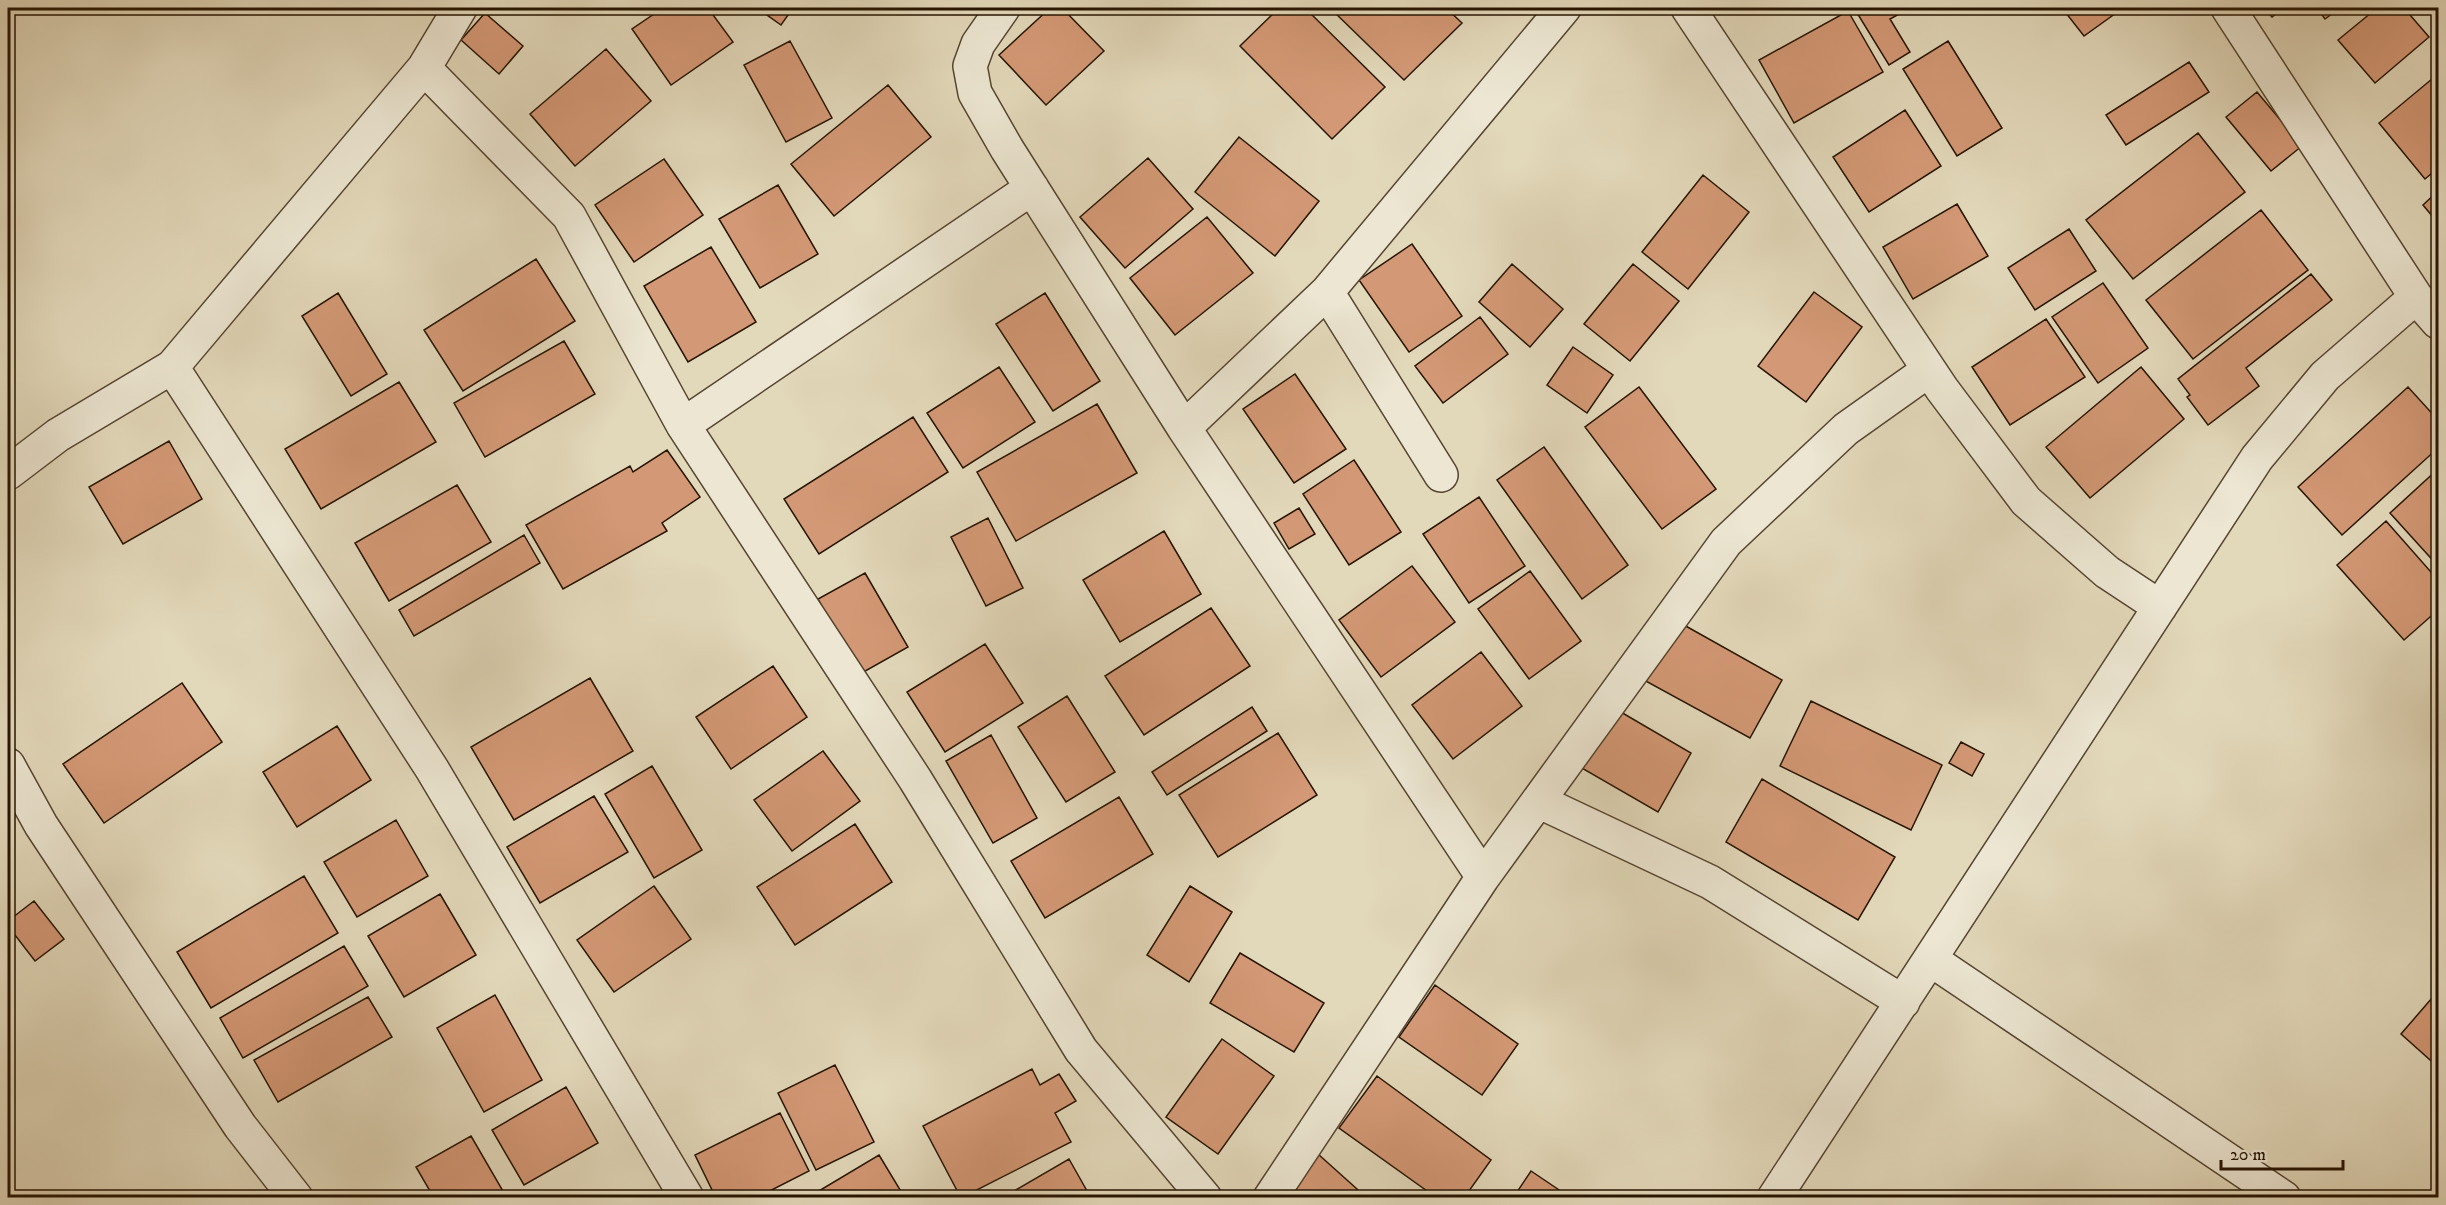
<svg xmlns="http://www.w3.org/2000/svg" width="2446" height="1205" font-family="'IM FELL DW Pica',serif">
<rect width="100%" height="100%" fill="#e2d8ba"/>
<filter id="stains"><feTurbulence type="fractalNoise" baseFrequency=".00333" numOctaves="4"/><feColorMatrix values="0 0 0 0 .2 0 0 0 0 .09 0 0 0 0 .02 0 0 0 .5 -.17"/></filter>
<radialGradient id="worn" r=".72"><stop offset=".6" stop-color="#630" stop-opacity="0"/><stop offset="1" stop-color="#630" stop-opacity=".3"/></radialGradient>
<!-- building -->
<path fill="#d39875" stroke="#261402" stroke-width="1.5" d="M 663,8 L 708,8 L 733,42 L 671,85 L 632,29 Z
M 757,8 L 793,8 L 781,25 Z
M 1050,8 L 1062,8 L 1104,51 L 1046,105 L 999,55 Z
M 1279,8 L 1305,8 L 1385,87 L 1332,139 L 1240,46 Z
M 1330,8 L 1446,8 L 1462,23 L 1404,80 Z
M 1854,8 L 1910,8 L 1890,19 L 1910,52 L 1889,65 Z
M 2062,8 L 2123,8 L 2084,36 Z
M 2264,8 L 2284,8 L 2272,17 Z
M 2317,8 L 2340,8 L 2325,19 Z
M 2377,8 L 2404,8 L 2429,37 L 2375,83 L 2338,40 Z
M 1848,11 L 1883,72 L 1794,123 L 1759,60 Z
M 485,13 L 523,46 L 499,74 L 461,40 Z
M 790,41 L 832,118 L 786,142 L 744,65 Z
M 1948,41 L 2002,128 L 1957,156 L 1903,69 Z
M 606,49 L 651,101 L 575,166 L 530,114 Z
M 2189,62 L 2209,92 L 2126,145 L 2106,115 Z
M 2438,74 L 2438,168 L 2425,179 L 2379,123 Z
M 888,85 L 931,137 L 834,216 L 791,164 Z
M 2257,92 L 2302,146 L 2271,171 L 2226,117 Z
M 1905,110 L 1941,166 L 1869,212 L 1833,157 Z
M 2198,133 L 2245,192 L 2133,279 L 2086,220 Z
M 1239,137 L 1319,201 L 1275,256 L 1195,192 Z
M 1148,158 L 1193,209 L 1125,268 L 1080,217 Z
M 664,159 L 703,215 L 634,262 L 595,205 Z
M 1703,175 L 1749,212 L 1688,289 L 1642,252 Z
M 778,185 L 818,254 L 760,288 L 719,219 Z
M 2438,191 L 2438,223 L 2423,205 Z
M 1957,204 L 1988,256 L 1913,299 L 1883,247 Z
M 2261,210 L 2308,270 L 2193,359 L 2146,300 Z
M 1207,217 L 1253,273 L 1175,335 L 1130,278 Z
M 2069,229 L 2096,271 L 2035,310 L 2008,268 Z
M 1412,244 L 1462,316 L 1409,352 L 1359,280 Z
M 711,247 L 756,322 L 688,362 L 644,286 Z
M 536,259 L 575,321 L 463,391 L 424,330 Z
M 1512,264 L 1563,309 L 1530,347 L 1479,302 Z
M 1633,264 L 1679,301 L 1630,361 L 1584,324 Z
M 2311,274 L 2332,300 L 2246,368 L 2259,386 L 2208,425 L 2187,397 L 2190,395 L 2178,379 Z
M 2103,283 L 2148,348 L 2098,383 L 2052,317 Z
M 1814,292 L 1862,327 L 1806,402 L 1758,366 Z
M 338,293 L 387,374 L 351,396 L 302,316 Z
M 1045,293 L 1100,381 L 1053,411 L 996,324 Z
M 1480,317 L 1508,354 L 1443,403 L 1415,366 Z
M 2046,319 L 2085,377 L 2010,425 L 1972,367 Z
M 564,341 L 595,394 L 485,457 L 454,403 Z
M 1573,347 L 1613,375 L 1587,413 L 1547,385 Z
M 999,367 L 1035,422 L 963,468 L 927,413 Z
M 2141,367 L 2184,419 L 2090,498 L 2046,447 Z
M 1295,374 L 1346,449 L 1294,483 L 1243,409 Z
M 399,382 L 436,442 L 321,509 L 285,449 Z
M 1639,387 L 1716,489 L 1662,529 L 1585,427 Z
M 2408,387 L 2438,420 L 2438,448 L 2342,535 L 2298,487 Z
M 1097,404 L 1137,473 L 1016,541 L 977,472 Z
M 913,417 L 948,472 L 819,554 L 784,499 Z
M 169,441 L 202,499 L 123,544 L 89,487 Z
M 1544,447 L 1628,565 L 1582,599 L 1497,480 Z
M 667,450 L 700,497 L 662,523 L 667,531 L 563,589 L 526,525 L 630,466 L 633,472 Z
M 1354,460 L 1401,532 L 1349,565 L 1303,494 Z
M 2438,469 L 2438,566 L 2390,513 Z
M 457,485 L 491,542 L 389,601 L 355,543 Z
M 1479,497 L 1525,566 L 1469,603 L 1423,534 Z
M 1299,508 L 1315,534 L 1289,549 L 1274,523 Z
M 988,518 L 1023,588 L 986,606 L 951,537 Z
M 2386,521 L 2438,580 L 2438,610 L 2404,640 L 2337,565 Z
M 1164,531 L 1201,594 L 1120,642 L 1083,580 Z
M 524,535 L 540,563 L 414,636 L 399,610 Z
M 1412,566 L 1455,622 L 1381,677 L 1339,620 Z
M 1530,571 L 1581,641 L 1529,679 L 1478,609 Z
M 865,573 L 908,647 L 860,674 L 818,599 Z
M 1211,608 L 1250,666 L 1144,735 L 1105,676 Z
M 1675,620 L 1782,680 L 1750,738 L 1642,679 Z
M 985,644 L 1023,703 L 945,752 L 907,692 Z
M 1481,652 L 1522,706 L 1453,759 L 1412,705 Z
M 773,666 L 807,717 L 731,769 L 696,717 Z
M 590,678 L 633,751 L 514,820 L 471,747 Z
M 182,683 L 222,742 L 104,823 L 63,764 Z
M 1067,696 L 1115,772 L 1066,802 L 1018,727 Z
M 1811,701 L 1942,765 L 1911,830 L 1780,766 Z
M 1252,707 L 1267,731 L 1167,795 L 1152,772 Z
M 1614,708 L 1691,753 L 1658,812 L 1580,767 Z
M 337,726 L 371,780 L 297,827 L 263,772 Z
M 1278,733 L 1317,795 L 1218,857 L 1179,795 Z
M 991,735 L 1037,818 L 993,843 L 946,761 Z
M 1961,742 L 1984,754 L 1972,776 L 1949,763 Z
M 823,751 L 860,801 L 792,851 L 754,800 Z
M 652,766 L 702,850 L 654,878 L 605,794 Z
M 1762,779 L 1895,857 L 1858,920 L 1726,842 Z
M 594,796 L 628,852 L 540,903 L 507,847 Z
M 1119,797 L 1153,854 L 1045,918 L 1011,861 Z
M 396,820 L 428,876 L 357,917 L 324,862 Z
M 855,824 L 892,882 L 795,945 L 757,887 Z
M 304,876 L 338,933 L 211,1008 L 177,952 Z
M 654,886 L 691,939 L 614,992 L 577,940 Z
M 1190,886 L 1232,912 L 1189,982 L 1147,955 Z
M 440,894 L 476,955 L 404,997 L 368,936 Z
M 34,901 L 64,939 L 35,961 L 8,926 L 8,921 Z
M 344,946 L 368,986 L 243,1058 L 220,1018 Z
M 1240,953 L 1324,1003 L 1294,1052 L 1210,1003 Z
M 1435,985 L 1518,1044 L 1482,1095 L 1399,1037 Z
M 2438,991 L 2438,1067 L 2401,1034 Z
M 495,995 L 542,1080 L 484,1112 L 437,1028 Z
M 368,997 L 392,1037 L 278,1102 L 254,1060 Z
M 1222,1039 L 1274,1076 L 1218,1154 L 1166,1117 Z
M 835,1065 L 874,1142 L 816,1170 L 778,1093 Z
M 1032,1069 L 1040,1085 L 1059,1074 L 1076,1101 L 1055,1113 L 1071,1142 L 961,1198 L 923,1126 Z
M 1377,1076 L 1491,1160 L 1464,1198 L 1437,1198 L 1339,1128 Z
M 566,1087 L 598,1143 L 524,1185 L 492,1130 Z
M 780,1113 L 809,1171 L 756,1198 L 716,1198 L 695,1155 Z
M 471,1136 L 507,1198 L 434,1198 L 416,1167 Z
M 1318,1154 L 1367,1198 L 1279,1198 Z
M 879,1155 L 905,1198 L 807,1198 Z
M 1069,1159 L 1091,1198 L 1002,1198 Z
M 1531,1171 L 1571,1198 L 1513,1198 Z"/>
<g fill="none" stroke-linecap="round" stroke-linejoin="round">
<defs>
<path id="minor" d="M 1003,8 L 978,44 L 970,66 L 975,93 L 1007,149 L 1184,428 L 1483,877
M 1688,8 L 1942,389 L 2026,501 L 2107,572 L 2160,607
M 2228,8 L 2416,297 L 2438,322
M 424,68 L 569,216 L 683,425 L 915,779 L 1081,1050 L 1205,1198
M 1327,292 L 1441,475
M 172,367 L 432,769 L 687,1198
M 683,425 L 1032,188
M 1184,428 L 1327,292 L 1564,8
M 8,473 L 58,435 L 172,367 L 424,68 L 460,8
M 8,765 L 41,825 L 240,1126 L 296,1198
M 1538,801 L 1710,882 L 1903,1002
M 1930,959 L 2284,1198
M 1270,1198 L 1483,877 L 1726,542 L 1846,429 L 1929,370
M 1774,1198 L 2257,458 L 2325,376 L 2416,297"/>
</defs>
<!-- minor casing -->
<use href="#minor" stroke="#554530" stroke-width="36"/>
<!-- minor -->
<use href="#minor" stroke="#ece6d2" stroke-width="33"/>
</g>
<!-- margin -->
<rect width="2446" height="1205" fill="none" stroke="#e2d8ba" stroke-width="30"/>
<rect x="9" y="9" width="2428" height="1187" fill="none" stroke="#261402" stroke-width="3"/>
<rect x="15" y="15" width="2416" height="1175" fill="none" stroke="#261402" stroke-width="1.5"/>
<!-- scale -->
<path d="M2221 1160v9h122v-9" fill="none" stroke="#261402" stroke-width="3"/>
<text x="2230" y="1160" font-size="18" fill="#261402" stroke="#ece6d2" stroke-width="4.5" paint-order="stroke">20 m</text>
<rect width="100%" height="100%" filter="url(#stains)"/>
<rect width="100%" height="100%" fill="url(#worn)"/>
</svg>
